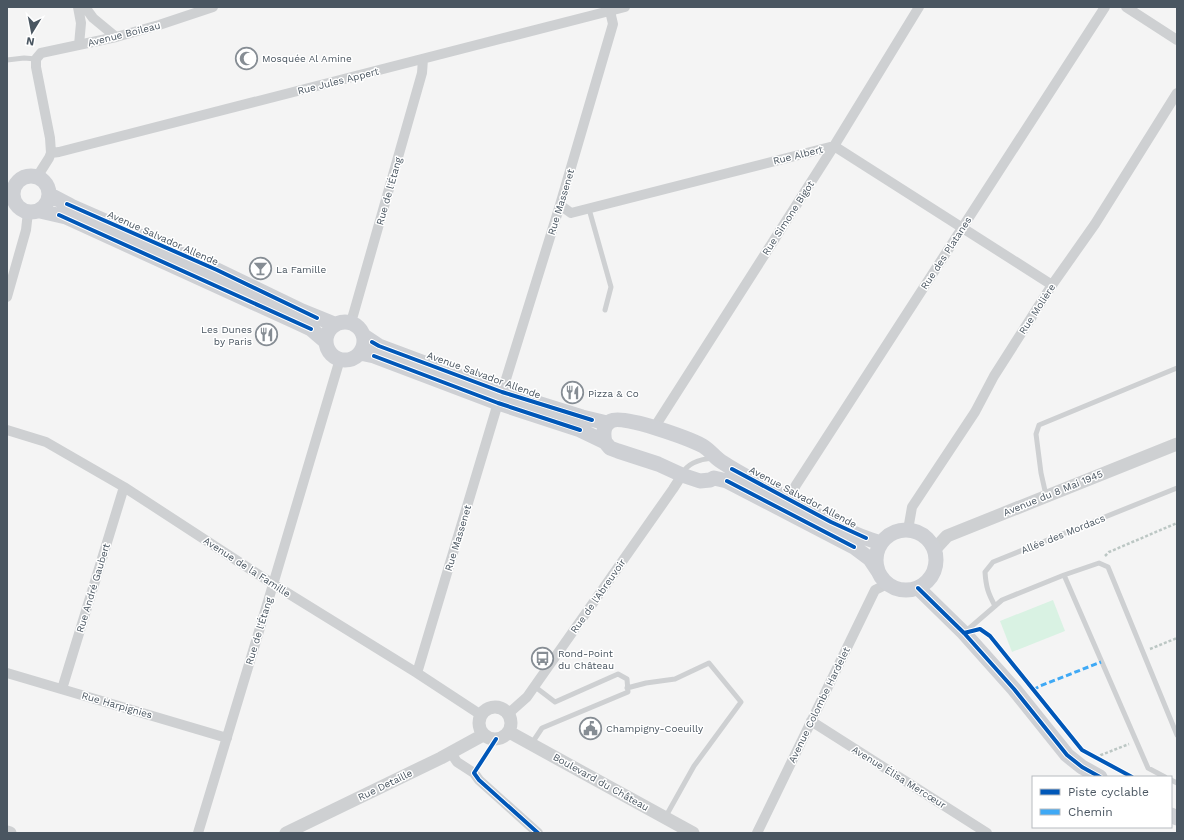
<svg xmlns="http://www.w3.org/2000/svg" width="1184" height="840" font-family="'Work Sans',sans-serif">
<rect width="100%" height="100%" fill="#f4f4f4"/>
<!-- green -->
<path fill="#d9f2e3" d="M 1053,600 L 1065,631 L 1012,652 L 1000,621 Z"/>
<g fill="none" stroke-linecap="round" stroke-linejoin="round">
<!-- path -->
<path stroke="#bcc7c4" stroke-width="2.5" stroke-dasharray="3 2" stroke-linecap="butt" d="M 1105,556 L 1109,552 L 1177,523
M 1150,649 L 1177,638
M 1097,759 L 1101,755 L 1129,744"/>
<!-- service -->
<path stroke="#ced0d2" stroke-width="5" d="M 7,60 L 24,58 L 36,59
M 589,209 L 611,287 L 605,310
M 682,474 C 688,462 701,459 713,458
M 1046,495 L 1041,473 L 1036,434 L 1039,425 L 1177,368
M 1064,575 L 1099,563 L 1108,567 L 1177,735
M 995,606 C 988,593 986,587 985,572 L 993,562 L 1177,488
M 965,632 L 1002,600 L 1064,575 L 1148,768 L 1165,777
M 627,688 L 646,683 L 675,679 L 709,663 L 741,702 L 694,766 L 666,816
M 532,743 L 542,728 L 628,692 L 627,679 L 618,674 L 555,702 L 534,686
M 1171,780 L 1177,783"/>
<!-- minor -->
<path stroke="#ced0d2" stroke-width="10" d="M 78,7 L 81,23 L 79,45
M 85,7 L 93,18 L 116,37
M 1126,7 L 1177,40
M 51,153 L 59,152 L 625,7
M 37,177 L 49,158 L 51,153 L 50,138 L 36,67 L 36,59 L 41,53 L 116,37 L 159,25 L 213,7
M 560,205 L 571,213 L 834,146 L 1052,285
M 7,297 L 26,230 L 28,212
M 351,322 L 354,312 L 422,73 L 423,59
M 502,392 L 560,205 L 613,24 L 610,11
M 654,428 L 834,146 L 919,7
M 7,430 L 46,442 L 124,487 L 273,584 L 417,673 L 481,715
M 789,499 L 796,485 L 1105,7
M 908,530 L 912,507 L 975,412 L 994,376 L 1052,285 L 1095,224 L 1177,93
M 7,673 L 227,738
M 417,673 L 498,403
M 62,689 L 124,487
M 509,713 L 527,697 L 673,489 L 682,475
M 811,721 L 987,833
M 451,753 L 457,762 L 474,773 L 479,780 L 538,833
M 198,833 L 269,598 L 340,359
M 757,833 L 875,590 L 887,584"/>
<!-- tertiary -->
<path stroke="#ced0d2" stroke-width="13" d="M 935,549 L 947,536 L 1177,444
M479 723a16 16 0 1 1 32 0a16 16 0 1 1-32 0Z
M 509,732 L 693,833
M 7,832 L 10,833
M 286,833 L 441,758 L 483,735"/>
<!-- secondary -->
<path stroke="#ced0d4" stroke-width="15" d="M13 194a18 18 0 1 1 36 0a18 18 0 1 1-36 0Z
M 50,195 L 71,206 L 217,270 L 302,311 L 334,324
M 40,211 L 66,217 L 296,322 L 311,329 L 325,341
M326 341a19 19 0 1 1 38 0a19 19 0 1 1-38 0Z
M 364,336 L 379,346 L 502,392 L 582,417 L 607,423
M 360,353 L 374,356 L 498,403 L 580,430 L 605,442 L 610,448 L 618,451 L 658,464 L 682,475 L 700,481 L 710,480 L 714,478 L 727,481 L 854,547 L 870,559 L 878,571
M 605,442 C 603,434 603,425 611,421 C 623,414 690,439 703,446 C 711,451 715,458 722,462 C 737,472 753,480 769,489 C 805,508 842,532 881,543
M876 560a30 30 0 1 1 60 0a30 30 0 1 1-60 0Z
M 918,588 L 964,633 L 1014,689 L 1067,755 L 1082,767 L 1100,777
M 1171,815 L 1177,818"/>
<!-- quiet -->
<path stroke="#3fa9f5" stroke-width="3" stroke-dasharray="6 3" stroke-linecap="butt" d="M 1033,690 L 1040,686 L 1101,662"/>
<defs>
<path id="cycleway" d="M 67,204 L 217,270 L 317,318
M 59,215 L 311,329
M 372,342 L 379,346 L 502,392 L 592,420
M 374,356 L 498,403 L 580,430
M 732,469 L 831,522 L 866,538
M 727,481 L 854,547
M 918,588 L 964,633 L 1014,689 L 1067,755 L 1082,767 L 1100,777
M 964,633 L 980,629 L 990,636 L 1082,750 L 1132,777
M 496,739 L 474,773 L 479,780 L 538,833"/>
</defs>
<!-- cycleway casing -->
<use href="#cycleway" stroke="#fff" stroke-width="6"/>
<!-- cycleway -->
<use href="#cycleway" stroke="#0057b8" stroke-width="4"/>
</g>
<!-- icons -->
<defs>
<symbol id="mosque-ring" viewBox="-11 -11 22 22"><circle r="9.5" fill="#fff" stroke="#868d94" stroke-width="1.5"/><path d="M3.5-4.9A6 6 0 1 0 3.5 4.9A5 5 0 1 1 3.5-4.9Z" fill="#868d94"/></symbol>
<symbol id="bar-ring" viewBox="-11 -11 22 22"><circle r="9.5" fill="#fff" stroke="#868d94" stroke-width="1.5"/><path d="M-6-5H6L.8 .8V4.5H3.5V6h-7V4.5H-.8V.8Z" fill="#868d94"/></symbol>
<symbol id="restaurant-ring" viewBox="-11 -11 22 22"><circle r="9.5" fill="#fff" stroke="#868d94" stroke-width="1.5"/><path d="M-5-6h1v4h1v-4h1v4h1v-4h1v5L-1.5 .5V6h-2V.5L-5-1ZM5-6V6H3V1.5H1.5Q1.5-4 5-6Z" fill="#868d94"/></symbol>
<symbol id="bus-ring" viewBox="-11 -11 22 22"><circle r="9.5" fill="#fff" stroke="#868d94" stroke-width="1.5"/><path d="M-5-6H5V4H4V6H2V4H-2V6H-4V4H-5ZM-3.5-4V0h7V-4ZM-3.5 1.2v1.5H-2V1.2ZM2 1.2v1.5H3.5V1.2Z" fill="#868d94"/></symbol>
<symbol id="civic-ring" viewBox="-11 -11 22 22"><circle r="9.5" fill="#fff" stroke="#868d94" stroke-width="1.5"/><path d="M-.6-6.5H3V-4.5H.6V-3L4-1V1h2V6H-6V1h2V-1L-.6-3ZM-1.2 2.5V6h2.4V2.5Z" fill="#868d94"/></symbol>
</defs>
<g fill-rule="evenodd">
<use href="#mosque-ring" x="234" y="46" width="25" height="25"/>
<use href="#bar-ring" x="248" y="256" width="25" height="25"/>
<use href="#restaurant-ring" x="254" y="322" width="25" height="25"/>
<use href="#restaurant-ring" x="560" y="380" width="25" height="25"/>
<use href="#bus-ring" x="530" y="646" width="25" height="25"/>
<use href="#civic-ring" x="578" y="716" width="25" height="25"/>
</g>
<g text-anchor="middle" dominant-baseline="central" stroke-width="3" stroke-linejoin="round" paint-order="stroke">
<!-- street labels -->
<g font-size="10" fill="#4a5661" stroke="#fff">
<text transform="translate(124 34) rotate(-14)">Avenue Boileau</text>
<text transform="translate(338 81) rotate(-14)">Rue Jules Appert</text>
<text transform="translate(798 155) rotate(-14)">Rue Albert</text>
<text transform="translate(389 191) rotate(-74)">Rue de l'Étang</text>
<text transform="translate(561 202) rotate(-73)">Rue Massenet</text>
<text transform="translate(788 218) rotate(-57)">Rue Simone Bigot</text>
<text transform="translate(163 238) rotate(24)">Avenue Salvador Allende</text>
<text transform="translate(946 253) rotate(-57)">Rue des Platanes</text>
<text transform="translate(1037 309) rotate(-57)">Rue Molière</text>
<text transform="translate(484 375) rotate(20)">Avenue Salvador Allende</text>
<text transform="translate(1053 493) rotate(-22)">Avenue du 8 Mai 1945</text>
<text transform="translate(803 497) rotate(28)">Avenue Salvador Allende</text>
<text transform="translate(1063 534) rotate(-22)">Allée des Mordacs</text>
<text transform="translate(458 538) rotate(-73)">Rue Massenet</text>
<text transform="translate(247 567) rotate(33)">Avenue de la Famille</text>
<text transform="translate(93 588) rotate(-73)">Rue André Gaubert</text>
<text transform="translate(598 596) rotate(-55)">Rue de l'Abreuvoir</text>
<text transform="translate(259 631) rotate(-73)">Rue de l'Étang</text>
<text transform="translate(117 705) rotate(16)">Rue Harpignies</text>
<text transform="translate(819 705) rotate(-64)">Avenue Colombe Hardelet</text>
<text transform="translate(899 777) rotate(32)">Avenue Élisa Mercœur</text>
<text transform="translate(601 782) rotate(29)">Boulevard du Château</text>
<text transform="translate(385 785) rotate(-26)">Rue Detaille</text>
</g>
<!-- poi labels -->
<g font-size="10" fill="#4a5661" stroke="#fff" text-anchor="start">
<text x="262" y="58">Mosquée Al Amine</text>
<text x="276" y="269">La Famille</text>
<text x="252" y="329" text-anchor="end">Les Dunes<tspan x="252" dy="12">by Paris</tspan></text>
<text x="588" y="393">Pizza &amp; Co</text>
<text x="558" y="653">Rond-Point<tspan x="558" dy="12">du Château</tspan></text>
<text x="606" y="728">Champigny-Coeuilly</text>
</g>
</g>
<!-- border -->
<rect width="1184" height="840" fill="none" stroke="#4a5661" stroke-width="16"/>
<!-- legend -->
<rect x="1032" y="776" width="140" height="52" fill="#ffffff" stroke="#b7bbc0"/>
<rect x="1040" y="789" width="20" height="6" fill="#0057b8" stroke="#b7bbc0"/>
<text x="1068" y="796" font-size="12" fill="#4a5661">Piste cyclable</text>
<rect x="1040" y="809" width="20" height="6" fill="#3fa9f5" stroke="#b7bbc0"/>
<text x="1068" y="816" font-size="12" fill="#4a5661">Chemin</text>
<!-- north arrow -->
<g transform="translate(32 32) rotate(190)" stroke="#ffffff" stroke-width="3" paint-order="stroke">
<path d="M0-3L7 15L0 10L-7 15Z" fill="#4a5661"/>
<text y="-6" font-size="11" font-weight="bold" text-anchor="middle" fill="#4a5661">N</text>
</g>
</svg>
